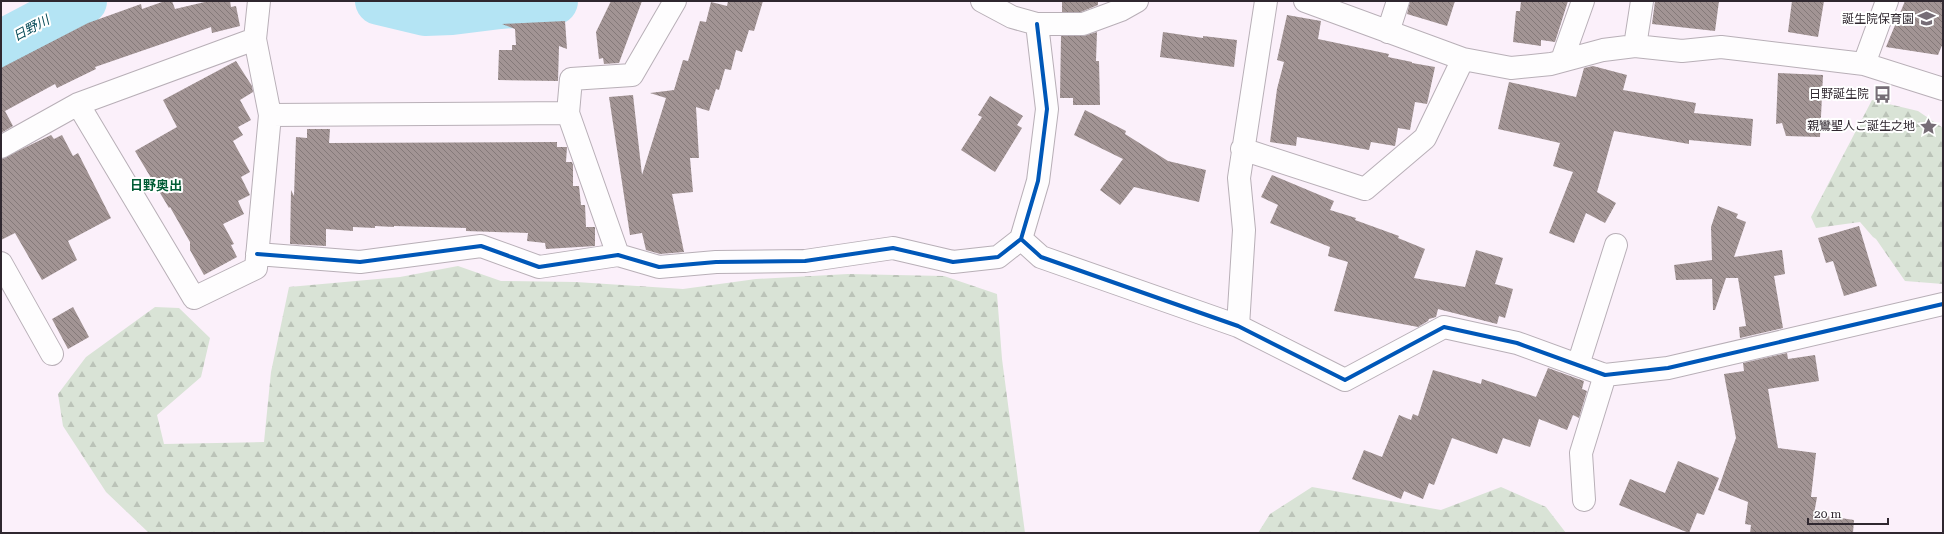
<svg xmlns="http://www.w3.org/2000/svg" width="1944" height="534" font-family="'Roboto Serif','Noto Sans JP',serif">
<defs>
<pattern id="forest-firs" width="22" height="20" patternUnits="userSpaceOnUse"><rect width="22" height="20" fill="#d9e3d6"/><path d="M5 1l3.5 6h-7zM16 11l3.5 6h-7z" fill="#bbc3b8"/></pattern>
<pattern id="building-back-hatch" width="6" height="6" patternUnits="userSpaceOnUse"><rect width="6" height="6" fill="#a29494"/><path d="M-1 5l2 2M0 0l6 6M5-1l2 2" fill="none" stroke="#847979"/></pattern>
</defs>
<rect width="100%" height="100%" fill="#fbf0fa"/>
<!-- forest -->
<path fill="url(#forest-firs)" d="M 1872,100 L 1918,111 L 1943,128 L 1943,284 L 1905,281 L 1876,239 L 1873,237 L 1860,222 L 1816,228 L 1811,217 Z
M 458,266 L 501,281 L 576,282 L 683,289 L 756,279 L 848,274 L 944,276 L 997,294 L 1002,359 L 1025,533 L 149,533 L 106,492 L 63,426 L 58,394 L 86,357 L 155,307 L 179,308 L 210,338 L 201,377 L 157,415 L 164,444 L 264,442 L 271,372 L 289,287 L 400,277 Z
M 1312,487 L 1441,510 L 1501,487 L 1546,507 L 1566,533 L 1258,533 L 1270,514 Z"/>
<g fill="none" stroke-linecap="round" stroke-linejoin="round">
<!-- river -->
<path stroke="#b4e4f4" stroke-width="48" d="M 379,1 L 425,12 L 452,11 L 500,5 L 554,1
M 1,44 L 83,1"/>
</g>
<!-- building -->
<path fill="url(#building-back-hatch)" d="M 165,1 L 172,1 L 175,9 L 209,1 L 230,1 L 231,7 L 236,6 L 240,26 L 212,33 L 211,27 L 95,67 L 96,69 L 57,88 L 55,84 L 5,111 L 13,126 L 1,133 L 1,68 L 88,23 L 141,4 L 142,9 Z
M 611,1 L 642,1 L 619,63 L 604,64 L 603,58 L 599,59 L 596,32 Z
M 728,1 L 763,1 L 754,31 L 749,30 L 742,52 L 736,50 L 731,70 L 725,69 L 719,90 L 716,89 L 709,111 L 696,107 L 699,158 L 690,158 L 693,192 L 672,194 L 684,252 L 660,254 L 646,250 L 642,233 L 630,235 L 609,97 L 633,95 L 642,175 L 666,98 L 650,93 L 674,90 L 683,60 L 688,61 L 700,21 L 706,22 L 711,2 L 727,6 Z
M 1062,1 L 1098,1 L 1098,5 L 1081,12 L 1062,12 Z
M 1410,1 L 1455,1 L 1447,26 L 1407,14 Z
M 1521,1 L 1568,1 L 1555,42 L 1541,40 L 1541,46 L 1513,42 L 1516,11 L 1520,11 Z
M 1655,1 L 1719,1 L 1715,31 L 1652,24 Z
M 1792,1 L 1824,1 L 1818,37 L 1788,32 Z
M 1905,1 L 1943,1 L 1943,43 L 1938,55 L 1886,47 Z
M 1287,15 L 1321,21 L 1318,39 L 1389,54 L 1388,57 L 1412,62 L 1412,63 L 1435,67 L 1427,104 L 1415,102 L 1410,130 L 1398,128 L 1395,146 L 1371,142 L 1369,150 L 1297,137 L 1296,146 L 1270,142 L 1277,89 L 1284,62 L 1277,60 Z
M 565,21 L 567,49 L 559,46 L 558,81 L 498,80 L 499,50 L 512,50 L 512,45 L 516,45 L 515,29 L 502,24 Z
M 1097,32 L 1096,61 L 1099,61 L 1100,105 L 1073,105 L 1073,98 L 1060,98 L 1061,36 L 1083,36 Z
M 1163,32 L 1203,38 L 1203,36 L 1237,40 L 1234,67 L 1160,57 Z
M 236,61 L 252,86 L 253,92 L 240,100 L 251,120 L 238,127 L 243,135 L 233,141 L 250,172 L 241,177 L 250,195 L 238,201 L 244,214 L 223,224 L 234,244 L 231,245 L 237,257 L 204,275 L 190,250 L 190,242 L 170,207 L 169,208 L 135,151 L 177,127 L 163,100 Z
M 1593,66 L 1627,75 L 1623,90 L 1696,103 L 1694,113 L 1753,119 L 1751,146 L 1689,140 L 1689,144 L 1614,131 L 1597,192 L 1616,203 L 1605,223 L 1586,213 L 1574,243 L 1549,233 L 1573,172 L 1553,166 L 1560,143 L 1498,129 L 1509,82 L 1576,97 L 1584,68 Z
M 1778,73 L 1823,75 L 1820,137 L 1786,136 L 1782,123 L 1776,124 Z
M 990,96 L 1023,116 L 1017,125 L 1022,128 L 995,172 L 961,150 L 982,117 L 978,115 Z
M 1085,110 L 1126,131 L 1125,134 L 1168,161 L 1206,170 L 1199,202 L 1134,187 L 1120,205 L 1100,190 L 1123,159 L 1074,135 Z
M 307,129 L 330,129 L 329,143 L 557,142 L 557,147 L 567,147 L 566,162 L 572,162 L 573,165 L 573,186 L 579,186 L 581,205 L 585,205 L 586,227 L 595,227 L 595,246 L 546,249 L 545,243 L 527,241 L 528,233 L 466,231 L 466,228 L 394,226 L 394,227 L 375,226 L 375,228 L 353,227 L 353,231 L 326,229 L 326,246 L 290,244 L 291,190 L 294,196 L 296,137 L 307,138 Z
M 51,135 L 54,139 L 62,135 L 73,156 L 78,153 L 111,218 L 68,241 L 77,260 L 42,280 L 15,233 L 1,240 L 1,159 Z
M 1272,175 L 1334,201 L 1330,210 L 1356,218 L 1355,220 L 1399,236 L 1398,238 L 1425,249 L 1414,278 L 1465,287 L 1476,250 L 1503,258 L 1495,284 L 1513,289 L 1505,318 L 1499,316 L 1497,324 L 1438,309 L 1436,317 L 1429,319 L 1428,321 L 1418,327 L 1334,311 L 1348,262 L 1328,256 L 1330,247 L 1270,223 L 1278,205 L 1261,197 Z
M 1718,206 L 1738,214 L 1736,218 L 1746,222 L 1734,257 L 1782,250 L 1785,274 L 1774,276 L 1783,328 L 1740,338 L 1739,327 L 1746,326 L 1738,278 L 1726,278 L 1715,310 L 1713,310 L 1712,279 L 1676,280 L 1674,265 L 1712,260 L 1711,227 Z
M 1859,226 L 1877,286 L 1844,296 L 1833,261 L 1826,263 L 1818,238 Z
M 73,307 L 89,337 L 68,349 L 52,319 Z
M 1787,353 L 1788,359 L 1815,355 L 1819,381 L 1768,389 L 1778,448 L 1816,453 L 1811,497 L 1817,497 L 1814,514 L 1854,520 L 1853,533 L 1750,533 L 1751,525 L 1745,524 L 1748,502 L 1718,490 L 1736,438 L 1724,374 L 1744,371 L 1743,363 Z
M 1548,368 L 1584,381 L 1582,389 L 1587,391 L 1579,418 L 1573,415 L 1567,430 L 1539,419 L 1530,447 L 1503,438 L 1497,454 L 1452,438 L 1434,485 L 1429,483 L 1423,499 L 1404,491 L 1401,499 L 1352,479 L 1364,450 L 1382,457 L 1399,415 L 1411,420 L 1413,414 L 1418,416 L 1433,370 L 1481,384 L 1482,379 L 1536,397 Z
M 1678,461 L 1719,478 L 1704,515 L 1697,513 L 1689,533 L 1619,505 L 1630,479 L 1665,493 Z"/>
<g fill="none" stroke-linecap="round" stroke-linejoin="round">
<defs>
<path id="minor" d="M 982,1 L 1012,17 L 1037,24 L 1083,24 L 1121,10 L 1137,1
M 1305,1 L 1463,59 L 1511,68 L 1551,64 L 1603,50 L 1635,46 L 1682,51 L 1721,47 L 1864,64 L 1943,89
M 1388,32 L 1398,1
M 1635,46 L 1642,1
M 1562,60 L 1583,1
M 1864,64 L 1887,1
M 78,104 L 194,298 L 256,268 L 270,115 L 255,39 L 259,1
M 270,115 L 568,113
M 1,147 L 78,104 L 255,39
M 1242,149 L 1365,189 L 1425,138 L 1463,59
M 1021,239 L 1041,257 L 1238,326 L 1345,380 L 1444,327 L 1517,343 L 1605,375 L 1668,368 L 1943,304
M 257,254 L 360,262 L 481,246 L 539,267 L 618,255 L 659,267 L 716,262 L 805,261 L 893,248 L 953,262 L 998,257 L 1021,239 L 1038,181 L 1047,109 L 1037,24
M 618,255 L 568,113 L 571,79 L 632,75 L 675,1
M 1,263 L 52,354
M 1238,326 L 1244,230 L 1239,178 L 1266,1
M 1578,365 L 1616,245
M 1584,500 L 1581,453 L 1605,375"/>
</defs>
<!-- minor casing -->
<use href="#minor" stroke="#b8afb7" stroke-width="24"/>
<!-- minor -->
<use href="#minor" stroke="#fefdfe" stroke-width="22"/>
<defs>
<path id="cycleway" d="M 1021,239 L 1041,257 L 1238,326 L 1345,380 L 1444,327 L 1517,343 L 1605,375 L 1668,368 L 1943,304
M 257,254 L 360,262 L 481,246 L 539,267 L 618,255 L 659,267 L 716,262 L 805,261 L 893,248 L 953,262 L 998,257 L 1021,239 L 1038,181 L 1047,109 L 1037,24"/>
</defs>
<!-- cycleway casing -->
<use href="#cycleway" stroke="#fff" stroke-width="6"/>
<!-- cycleway -->
<use href="#cycleway" stroke="#0057b8" stroke-width="4"/>
</g>
<!-- icons -->
<defs>
<symbol id="school-bare" viewBox="-9 -9 18 18"><path d="M0-5L7-2L0 1L-7-2ZM-4 1L0 2.5L4 1V4Q0 6-4 4Z" fill="#766d76" stroke="#fff" stroke-width="2.5" paint-order="stroke"/></symbol>
<symbol id="bus-bare" viewBox="-9 -9 18 18"><path d="M-5-6H5V4H4V6H2V4H-2V6H-4V4H-5ZM-3.5-4V0h7V-4ZM-3.5 1.2v1.5H-2V1.2ZM2 1.2v1.5H3.5V1.2Z" fill="#766d76" stroke="#fff" stroke-width="2.5" paint-order="stroke"/></symbol>
<symbol id="sight-bare" viewBox="-9 -9 18 18"><path d="M0-6L1.8-2.2L6-1.7L2.9 1.2L3.7 5.4L0 3.3L-3.7 5.4L-2.9 1.2L-6-1.7L-1.8-2.2Z" fill="#766d76" stroke="#fff" stroke-width="2.5" paint-order="stroke"/></symbol>
</defs>
<g fill-rule="evenodd">
<use href="#school-bare" x="1914" y="6" width="25" height="25"/>
<use href="#bus-bare" x="1870" y="82" width="25" height="25"/>
<use href="#sight-bare" x="1916" y="114" width="25" height="25"/>
</g>
<g text-anchor="middle" dominant-baseline="central" stroke-width="4" stroke-linejoin="round" paint-order="stroke">
<!-- poi labels -->
<g font-size="12" fill="#2f272f" stroke="#fff" text-anchor="end">
<text x="1914" y="19">誕生院保育園</text>
<text x="1869" y="94">日野誕生院</text>
<text x="1915" y="126">親鸞聖人ご誕生之地</text>
</g>
<!-- water labels -->
<g font-size="13" font-style="italic" fill="#054956" stroke="#fff">
<text transform="translate(31 28) rotate(-28)">日野川</text>
</g>
<!-- neighbourhood labels -->
<g font-size="13" font-weight="bold" fill="#015c35" stroke="#fff">
<text x="156" y="185">日野奥出</text>
</g>
</g>
<!-- border -->
<rect width="1944" height="534" fill="none" stroke="#2f272f" stroke-width="4"/>
<!-- scale -->
<path d="M1808 518v6h80v-6" fill="none" stroke="#2f272f" stroke-width="2"/>
<text x="1814" y="518" font-size="12" fill="#2f272f" stroke="#ffffff" stroke-width="3" paint-order="stroke">20 m</text>
</svg>
